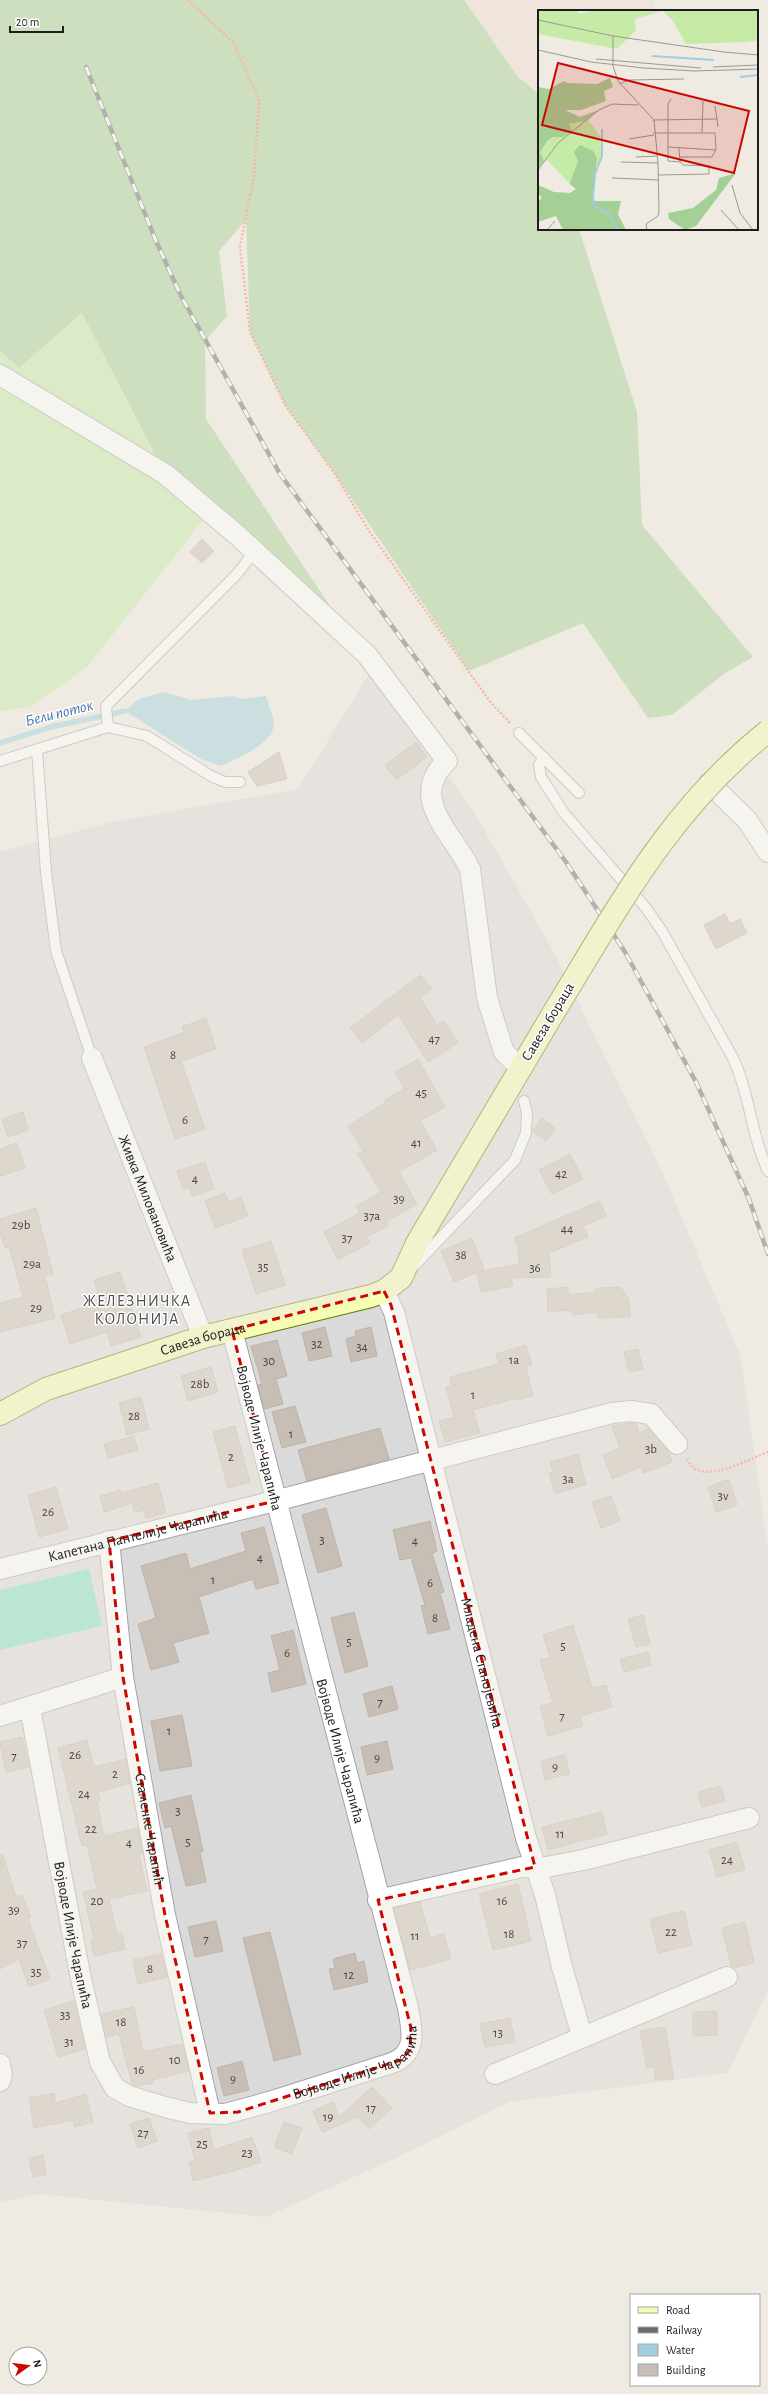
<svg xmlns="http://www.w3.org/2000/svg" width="768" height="2394" font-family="'Alegreya Sans',sans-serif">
<rect width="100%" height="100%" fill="#efebe2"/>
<!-- residential -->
<path fill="#dbdada" d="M 370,672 L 473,810 L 551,947 L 662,1171 L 741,1357 L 768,1549 L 768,1990 L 728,2073 L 509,2102 L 409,2152 L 266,2217 L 39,2194 L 0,2202 L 0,852 L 111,822 L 298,789 Z"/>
<!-- military -->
<path fill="#f1ded5" d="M 464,0 L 654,0 L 654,11 L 539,11 L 539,94 L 518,77 Z"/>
<!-- grass -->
<path fill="#c5eba6" d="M 82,313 L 151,448 L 216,504 L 87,667 L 31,707 L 0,711 L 0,351 L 19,368 Z"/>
<!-- forest -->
<path fill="#a4d095" d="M 0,0 L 464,0 L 518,77 L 539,94 L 539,229 L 579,229 L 637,412 L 642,525 L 753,657 L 725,673 L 672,715 L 648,718 L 583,623 L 469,671 L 335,474 L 285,405 L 250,332 L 246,220 L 219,251 L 227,316 L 205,341 L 206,419 L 355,644 L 165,474 L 82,313 L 19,368 L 0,351 Z"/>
<!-- pitch -->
<path fill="#7ce2bf" d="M 89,1569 L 102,1626 L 0,1650 L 0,1590 Z"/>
<!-- water -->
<path fill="#a1cede" d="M 163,692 L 191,700 L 233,696 L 242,699 L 266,696 C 268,704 274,716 274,724 C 273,744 237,759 221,766 L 201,759 L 125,711 L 139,699 Z"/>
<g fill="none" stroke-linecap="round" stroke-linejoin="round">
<!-- stream -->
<path stroke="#a1cede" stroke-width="5.5" d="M 0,743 L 51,727 L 125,711"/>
</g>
<!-- building -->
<path fill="#c7beb5" stroke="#c1b2a4" d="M 202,539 L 214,551 L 202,563 L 190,552 Z
M 416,742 L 427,757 L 396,780 L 385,765 Z
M 279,752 L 287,779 L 257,786 L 248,772 Z
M 725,914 L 730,924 L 740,919 L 747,933 L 716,949 L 704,925 Z
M 420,975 L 432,989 L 420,998 L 437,1025 L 444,1021 L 458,1043 L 428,1062 L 398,1015 L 362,1043 L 350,1028 Z
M 206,1018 L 216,1049 L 181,1061 L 205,1129 L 175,1139 L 144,1047 L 184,1032 L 182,1027 Z
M 418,1059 L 445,1107 L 420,1121 L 437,1150 L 399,1172 L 417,1204 L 386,1222 L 388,1226 L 367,1237 L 370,1243 L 338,1260 L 324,1232 L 360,1213 L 356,1206 L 381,1192 L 358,1154 L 363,1151 L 348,1126 L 386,1102 L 385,1100 L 404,1089 L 395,1072 Z
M 23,1112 L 28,1130 L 8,1137 L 2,1119 Z
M 541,1118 L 555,1128 L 546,1141 L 533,1131 Z
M 17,1143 L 25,1168 L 0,1176 L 0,1149 Z
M 570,1154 L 583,1179 L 552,1194 L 539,1170 Z
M 205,1162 L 214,1189 L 192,1196 L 190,1187 L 183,1190 L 177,1171 Z
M 225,1193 L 229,1202 L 241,1197 L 248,1216 L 215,1228 L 205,1201 Z
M 600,1201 L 606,1216 L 583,1226 L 588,1237 L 549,1253 L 551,1277 L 511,1278 L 513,1286 L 481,1292 L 477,1272 L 519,1264 L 518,1247 L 514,1238 Z
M 36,1208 L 53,1274 L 45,1276 L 55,1318 L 0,1332 L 0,1303 L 23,1297 L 9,1247 L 5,1248 L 0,1232 L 0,1219 Z
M 472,1238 L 484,1269 L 454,1282 L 441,1251 Z
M 271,1241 L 285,1285 L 256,1294 L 242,1250 Z
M 120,1272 L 141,1337 L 111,1346 L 107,1332 L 70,1344 L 61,1315 L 100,1302 L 94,1280 Z
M 568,1287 L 568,1295 L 596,1292 L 596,1288 L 620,1287 L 629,1299 L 630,1317 L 598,1318 L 597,1312 L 573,1315 L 572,1310 L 548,1312 L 547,1289 Z
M 325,1327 L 332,1356 L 309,1361 L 302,1333 Z
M 371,1327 L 377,1356 L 351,1362 L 346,1339 L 356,1336 L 355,1331 Z
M 277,1340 L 287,1376 L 276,1379 L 283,1404 L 264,1409 L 258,1385 L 262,1384 L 251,1346 Z
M 526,1345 L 532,1365 L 526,1367 L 533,1396 L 518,1400 L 517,1398 L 473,1410 L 480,1433 L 445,1442 L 439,1421 L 454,1417 L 446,1387 L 452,1386 L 450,1377 L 499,1364 L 496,1354 Z
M 638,1349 L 643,1369 L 629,1372 L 624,1352 Z
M 211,1367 L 218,1392 L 188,1401 L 181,1376 Z
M 141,1397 L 149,1429 L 127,1435 L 119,1403 Z
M 295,1406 L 306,1442 L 282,1448 L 272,1412 Z
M 631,1423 L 636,1423 L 639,1433 L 649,1429 L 668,1451 L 672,1462 L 643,1473 L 641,1467 L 612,1479 L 603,1455 L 620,1448 L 612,1426 Z
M 235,1426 L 250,1482 L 228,1488 L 213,1432 Z
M 380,1428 L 389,1459 L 307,1481 L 298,1450 Z
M 134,1436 L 138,1450 L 108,1458 L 104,1444 Z
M 578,1454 L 586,1485 L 555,1493 L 549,1473 L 553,1472 L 550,1462 Z
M 729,1479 L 737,1505 L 716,1512 L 708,1487 Z
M 158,1483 L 166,1513 L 146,1518 L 144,1510 L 134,1512 L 132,1503 L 104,1512 L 100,1496 L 120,1490 L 121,1493 Z
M 56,1487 L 68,1529 L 39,1537 L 28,1495 Z
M 611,1496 L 620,1521 L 601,1528 L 592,1502 Z
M 326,1508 L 342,1566 L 318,1573 L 302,1515 Z
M 430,1521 L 437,1551 L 432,1553 L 444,1592 L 440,1593 L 450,1629 L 428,1634 L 421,1606 L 425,1605 L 411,1558 L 400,1560 L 393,1530 Z
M 264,1527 L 279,1583 L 256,1589 L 253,1579 L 199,1597 L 209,1633 L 173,1643 L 179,1662 L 151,1670 L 138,1624 L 156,1618 L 141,1566 L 186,1553 L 190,1569 L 246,1551 L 241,1533 Z
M 354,1612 L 368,1666 L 345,1673 L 331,1618 Z
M 643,1615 L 650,1644 L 636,1647 L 628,1619 Z
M 573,1625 L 592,1688 L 606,1685 L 612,1707 L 580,1716 L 583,1726 L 548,1736 L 540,1706 L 553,1703 L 540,1660 L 550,1657 L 543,1635 Z
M 293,1630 L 306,1684 L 272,1692 L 268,1673 L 280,1670 L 271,1636 Z
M 648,1652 L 651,1665 L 624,1672 L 620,1659 Z
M 392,1686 L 398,1709 L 369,1717 L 363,1694 Z
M 182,1715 L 192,1766 L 160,1771 L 151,1721 Z
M 22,1737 L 29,1767 L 6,1772 L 0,1742 Z
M 87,1740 L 94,1767 L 126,1759 L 130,1783 L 98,1792 L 100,1801 L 97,1802 L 104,1836 L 138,1828 L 142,1853 L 139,1854 L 147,1891 L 109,1899 L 117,1934 L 122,1933 L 125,1949 L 94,1956 L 91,1940 L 94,1939 L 83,1892 L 97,1889 L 87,1845 L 82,1846 L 58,1748 Z
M 387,1741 L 393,1769 L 367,1775 L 361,1747 Z
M 565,1755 L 570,1774 L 545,1780 L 541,1761 Z
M 721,1786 L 725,1801 L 702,1807 L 698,1792 Z
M 191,1795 L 203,1851 L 200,1852 L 206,1882 L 186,1886 L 171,1826 L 165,1828 L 159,1803 Z
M 602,1812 L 607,1834 L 548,1850 L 542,1827 Z
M 737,1842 L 745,1870 L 717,1877 L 709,1850 Z
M 0,1855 L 3,1855 L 16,1897 L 22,1895 L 31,1917 L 28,1919 L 50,1979 L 29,1987 L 19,1959 L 0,1969 Z
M 518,1884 L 531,1941 L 493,1950 L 479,1894 Z
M 420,1902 L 430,1938 L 444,1934 L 451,1959 L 410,1970 L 394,1908 Z
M 684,1911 L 692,1945 L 658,1953 L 650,1919 Z
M 216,1921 L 223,1951 L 195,1957 L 188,1927 Z
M 745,1922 L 754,1963 L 734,1968 L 731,1966 L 722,1928 Z
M 270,1932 L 301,2054 L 274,2061 L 243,1938 Z
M 355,1953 L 357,1963 L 364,1961 L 368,1982 L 334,1990 L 329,1969 L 335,1968 L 333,1959 Z
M 161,1954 L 167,1977 L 138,1984 L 133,1960 Z
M 74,2001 L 85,2049 L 58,2057 L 44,2010 Z
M 134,2007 L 143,2052 L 182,2044 L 189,2071 L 152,2080 L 153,2083 L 137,2086 L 132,2084 L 119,2034 L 106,2037 L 101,2014 Z
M 717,2011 L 717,2035 L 693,2036 L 693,2012 Z
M 510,2018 L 515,2042 L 485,2047 L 480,2024 Z
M 665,2027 L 674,2079 L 655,2080 L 654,2067 L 647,2068 L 640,2031 Z
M 242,2061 L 249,2090 L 224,2096 L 217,2068 Z
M 372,2087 L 392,2108 L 369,2129 L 358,2117 L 322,2132 L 313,2111 L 333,2102 L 339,2117 Z
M 54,2093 L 55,2103 L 86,2094 L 93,2122 L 75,2127 L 73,2120 L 34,2128 L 29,2098 Z
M 149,2118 L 157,2141 L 138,2148 L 130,2124 Z
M 284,2122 L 302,2128 L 292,2154 L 274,2147 Z
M 209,2128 L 214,2150 L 252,2137 L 261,2162 L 230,2172 L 193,2181 L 189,2162 L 195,2161 L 188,2133 Z
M 43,2155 L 46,2174 L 33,2177 L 29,2158 Z"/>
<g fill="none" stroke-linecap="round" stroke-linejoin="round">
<defs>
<path id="lane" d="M 108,727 L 106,706 L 237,574 L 255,551
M 519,733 L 579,793
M 37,750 L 46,872 L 56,951 L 92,1058
M 544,757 L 539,765 L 541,777 L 564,813 L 646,908 L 662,931 L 733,1058 C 750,1094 751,1135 768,1171
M 0,761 L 108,727 L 147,736 L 211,776 L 225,782 L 240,782
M 412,1268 L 515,1160 L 526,1133 L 527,1113 L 524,1101"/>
<g id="street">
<path d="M 0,375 L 165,474 L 237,535 L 367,655 L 447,761 C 407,797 453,834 470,869 L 487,998 L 504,1052 L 520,1068"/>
<path d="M 709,783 L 747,820 L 768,852"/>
<path id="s1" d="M 92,1058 L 203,1337"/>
<path id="s2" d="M 384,1291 L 394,1312 L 526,1838 L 545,1895 L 562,1967 L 582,2036"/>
<path id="s3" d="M 109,1541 L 123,1677 L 165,1915 L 210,2113"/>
<path id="s4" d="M 0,1569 L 275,1501 L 612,1413 L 631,1411 L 651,1414 L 677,1444"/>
<path id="s5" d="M 30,1708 L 80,1974 L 100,2062 L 115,2088 L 129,2096 L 165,2107 L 190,2113 L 225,2114 L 269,2102 L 392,2063 C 418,2053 412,2030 408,2008 L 232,1330"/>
<path d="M 0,1716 L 123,1677"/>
<path d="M 378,1900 L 522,1867 L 546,1867 L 583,1860 L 749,1818"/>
<path d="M 0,2064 L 2,2075 L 0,2081"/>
<path d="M 495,2074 L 727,1977"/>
</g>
<g id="secondary">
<path id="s6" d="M 0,1414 L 46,1389 L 203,1337 L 371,1296 L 384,1291 L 401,1278 L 417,1243 L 554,1012"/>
</g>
</defs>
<!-- lane casing -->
<use href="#lane" stroke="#a4a4a4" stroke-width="12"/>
<!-- street casing -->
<use href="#street" stroke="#a4a4a4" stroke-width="22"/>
<!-- secondary casing -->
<use href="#secondary" stroke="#667800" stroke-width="24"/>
<!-- path -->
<path stroke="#ff7963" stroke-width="2.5" stroke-dasharray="2 2" stroke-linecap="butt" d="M 188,0 L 233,42 L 259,100 L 254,176 L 240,247 L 250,332 L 285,405 L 335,474 L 369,531 L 491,703 L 511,724
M 687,1459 C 689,1462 692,1467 695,1469 C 716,1479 748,1459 768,1452"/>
<!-- lane -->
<use href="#lane" stroke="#fff" stroke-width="10"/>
<!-- street -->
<use href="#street" stroke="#fff" stroke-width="20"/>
<!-- secondary -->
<use href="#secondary" stroke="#f5fcb3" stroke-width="22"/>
<defs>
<path id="rail" d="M 86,67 L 156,241 L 181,296 L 280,474 L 566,862 L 625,952 L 696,1082 L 749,1199 L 768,1254"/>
</defs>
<!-- rail casing -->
<use href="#rail" stroke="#6b6b6b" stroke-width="4.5"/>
<!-- rail -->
<use href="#rail" stroke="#fff" stroke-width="3" stroke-dasharray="9" stroke-linecap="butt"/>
<defs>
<path id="secondary-bridge" d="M 554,1012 C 619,906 669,810 768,731"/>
</defs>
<!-- secondary-bridge casing -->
<use href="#secondary-bridge" stroke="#667800" stroke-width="24" stroke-linecap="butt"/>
<!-- secondary-bridge -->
<use href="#secondary-bridge" stroke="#f5fcb3" stroke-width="22"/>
</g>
<!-- marked area -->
<path d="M0 0H768V2394H0ZM 384,1291 L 391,1305 L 535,1867 L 378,1900 L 411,2028 L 410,2050 L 401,2060 L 238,2112 L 210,2113 L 165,1915 L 123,1677 L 109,1541 L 275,1501 L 232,1330 Z" fill="#efebe2" fill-opacity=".55" fill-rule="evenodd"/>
<path fill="none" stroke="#ca0800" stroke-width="3" stroke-dasharray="8 5" stroke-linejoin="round" d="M 384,1291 L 391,1305 L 535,1867 L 378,1900 L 411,2028 L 410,2050 L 401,2060 L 238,2112 L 210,2113 L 165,1915 L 123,1677 L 109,1541 L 275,1501 L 232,1330 Z"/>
<g text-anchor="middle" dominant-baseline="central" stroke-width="3" stroke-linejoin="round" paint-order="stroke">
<!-- number labels -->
<g font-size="13" fill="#484543">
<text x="434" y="1039">47</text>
<text x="173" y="1055">8</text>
<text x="421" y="1093">45</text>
<text x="185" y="1120">6</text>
<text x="416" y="1143">41</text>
<text x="561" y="1174">42</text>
<text x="195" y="1179">4</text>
<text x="399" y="1199">39</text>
<text x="372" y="1216">37a</text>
<text x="21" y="1225">29b</text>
<text x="567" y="1229">44</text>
<text x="347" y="1238">37</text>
<text x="461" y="1255">38</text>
<text x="32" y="1264">29a</text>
<text x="263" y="1267">35</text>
<text x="535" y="1268">36</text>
<text x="36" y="1308">29</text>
<text x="317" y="1344">32</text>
<text x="362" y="1347">34</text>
<text x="514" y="1360">1a</text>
<text x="269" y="1361">30</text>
<text x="200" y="1384">28b</text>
<text x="473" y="1395">1</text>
<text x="134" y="1416">28</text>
<text x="291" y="1434">1</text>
<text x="651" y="1449">3b</text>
<text x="231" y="1457">2</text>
<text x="568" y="1479">3a</text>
<text x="723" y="1496">3v</text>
<text x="48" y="1512">26</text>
<text x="322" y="1540">3</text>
<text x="415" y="1541">4</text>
<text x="260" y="1558">4</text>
<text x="213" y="1580">1</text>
<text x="430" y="1583">6</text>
<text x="435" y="1618">8</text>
<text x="349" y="1642">5</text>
<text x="563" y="1646">5</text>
<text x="287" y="1653">6</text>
<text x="380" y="1702">7</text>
<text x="562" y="1716">7</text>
<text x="169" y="1731">1</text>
<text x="75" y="1755">26</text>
<text x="14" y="1756">7</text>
<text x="377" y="1758">9</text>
<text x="555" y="1767">9</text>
<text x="115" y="1774">2</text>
<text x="84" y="1794">24</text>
<text x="178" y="1811">3</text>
<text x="91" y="1829">22</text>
<text x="560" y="1834">11</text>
<text x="188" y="1842">5</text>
<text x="129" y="1843">4</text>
<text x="727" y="1860">24</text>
<text x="97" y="1901">20</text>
<text x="502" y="1901">16</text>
<text x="14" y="1910">39</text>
<text x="671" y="1932">22</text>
<text x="509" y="1934">18</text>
<text x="415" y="1936">11</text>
<text x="206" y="1939">7</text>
<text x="22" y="1943">37</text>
<text x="150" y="1969">8</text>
<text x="36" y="1972">35</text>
<text x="349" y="1975">12</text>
<text x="65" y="2015">33</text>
<text x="121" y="2022">18</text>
<text x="498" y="2033">13</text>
<text x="69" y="2042">31</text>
<text x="175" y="2060">10</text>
<text x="139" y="2070">16</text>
<text x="233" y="2079">9</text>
<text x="371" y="2108">17</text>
<text x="328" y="2117">19</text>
<text x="143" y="2133">27</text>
<text x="202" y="2144">25</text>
<text x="247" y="2153">23</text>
</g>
<!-- street labels -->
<g font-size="15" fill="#1d1d1d" stroke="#fff">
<text transform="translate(548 1022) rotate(-59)">Савеза бораца</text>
<text stroke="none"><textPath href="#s1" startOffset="151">Живка Миловановића</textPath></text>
<text stroke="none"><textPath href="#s6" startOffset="217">Савеза бораца</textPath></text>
<text transform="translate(259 1438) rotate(76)">Војводе Илије Чарапића</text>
<text stroke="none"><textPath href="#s4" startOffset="142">Капетана Пантелије Чарапића</textPath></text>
<text stroke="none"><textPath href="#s2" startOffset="385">Младена Станојевића</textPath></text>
<text transform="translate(340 1751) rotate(75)">Војводе Илије Чарапића</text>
<text stroke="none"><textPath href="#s3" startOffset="291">Стаменке Чарапић</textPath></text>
<text stroke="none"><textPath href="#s5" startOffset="231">Војводе Илије Чарапића</textPath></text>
<text stroke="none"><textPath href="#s5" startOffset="651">Војводе Илије Чарапића</textPath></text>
</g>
<!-- water labels -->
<g font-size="16" font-style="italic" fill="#4677b0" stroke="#fff">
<text transform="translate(59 713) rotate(-14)">Бели поток</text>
</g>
<!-- neighbourhood labels -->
<g font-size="16" letter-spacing="1" fill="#505050" stroke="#fff">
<text x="137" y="1301">ЖЕЛЕЗНИЧКА<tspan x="137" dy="18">КОЛОНИЈА</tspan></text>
</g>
</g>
<!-- overview -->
<g transform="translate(538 10)">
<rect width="220" height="220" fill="#efebe2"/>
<path d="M 0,0 L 37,0 L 43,4 L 54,0 L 220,0 L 220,30 L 209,32 L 148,34 L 135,11 L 125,1 L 97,9 L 98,20 L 79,39 L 0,24 ZM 49,108 L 62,126 L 64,149 L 59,157 L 59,148 L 40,151 L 32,174 L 9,150 L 6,151 L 2,143 L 9,131 L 16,127 L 25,127 L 31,114 Z" fill="#c5eba6"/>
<path d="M 72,68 L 75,77 L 66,81 L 68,91 L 43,100 L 27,100 L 42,107 L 63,99 L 46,111 L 31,114 L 34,121 L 25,127 L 15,127 L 9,131 L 2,143 L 6,151 L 1,157 L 0,77 L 11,79 L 26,71 L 29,73 L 59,74 ZM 42,135 L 55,141 L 59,148 L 55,191 L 83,191 L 80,204 L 88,220 L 25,220 L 18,206 L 0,212 L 0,190 L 4,189 L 0,182 L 0,175 L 16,182 L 32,183 L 38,179 L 32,174 L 33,170 L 40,151 L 36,142 ZM 198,163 L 158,216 L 147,220 L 131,209 L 130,203 L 155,198 L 178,180 L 181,168 Z" fill="#a4d095"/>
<path fill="none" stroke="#a1cede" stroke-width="2" d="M 114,46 L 176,50M 202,67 L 220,65M 64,119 L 64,146 L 57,164 L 55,188 L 56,196 L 71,204 L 80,220"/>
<path fill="none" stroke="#9b9993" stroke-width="1" d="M 0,10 L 75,26 L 186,42 L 220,45M 75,26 L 75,56 L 80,71 L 116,110 L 120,153 L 121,201 L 120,206 L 108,214 L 109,220M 0,40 L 53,52 L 106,58 L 156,61 L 220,59M 58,49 L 163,58M 175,57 L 220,55M 81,74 L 91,70 L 146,69M 177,96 L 180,117M 115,110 L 179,109M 164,122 L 165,91M 115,123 L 177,123 L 178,139 L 174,147 L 142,147M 91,129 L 116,125M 130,137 L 178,140M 141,138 L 142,152M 98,147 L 119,146M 83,152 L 120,153M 0,160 L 20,133 L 61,100 L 74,94 L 100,95M 120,165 L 171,164 L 171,156 L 145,155 L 143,152 L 130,151 L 130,94 L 133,89M 74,168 L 121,170M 194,175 L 202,203 L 215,220M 183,200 L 201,220M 9,220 L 17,211"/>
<path fill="#ca0800" fill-opacity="0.15" stroke="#ca0800" stroke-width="2" d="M 20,53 L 211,101 L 196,163 L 4,115 Z"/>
<rect width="220" height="220" fill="none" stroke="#1d1d1d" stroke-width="2"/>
</g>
<!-- legend -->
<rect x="630" y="2294" width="130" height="92" fill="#ffffff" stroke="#a5a5a5"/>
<rect x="638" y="2307" width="20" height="6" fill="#f5fcb3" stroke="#a5a5a5"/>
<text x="666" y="2314" font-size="12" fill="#1d1d1d">Road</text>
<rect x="638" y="2327" width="20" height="6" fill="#6b6b6b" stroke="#a5a5a5"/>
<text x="666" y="2334" font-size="12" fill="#1d1d1d">Railway</text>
<rect x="638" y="2344" width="20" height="12" fill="#a1cede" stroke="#a5a5a5"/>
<text x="666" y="2354" font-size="12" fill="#1d1d1d">Water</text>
<rect x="638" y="2364" width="20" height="12" fill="#c7beb5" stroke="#a5a5a5"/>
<text x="666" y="2374" font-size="12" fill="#1d1d1d">Building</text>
<!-- north arrow -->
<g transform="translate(28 2366) rotate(76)"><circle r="19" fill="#ffffff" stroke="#a5a5a5"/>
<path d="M0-3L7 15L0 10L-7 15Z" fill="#ca0800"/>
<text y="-6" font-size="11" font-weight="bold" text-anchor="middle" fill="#1d1d1d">N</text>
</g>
<!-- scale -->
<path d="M10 26v6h53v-6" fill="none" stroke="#1d1d1d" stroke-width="2"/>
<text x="16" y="26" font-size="12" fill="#1d1d1d" stroke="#ffffff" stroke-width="3" paint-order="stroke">20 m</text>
</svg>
